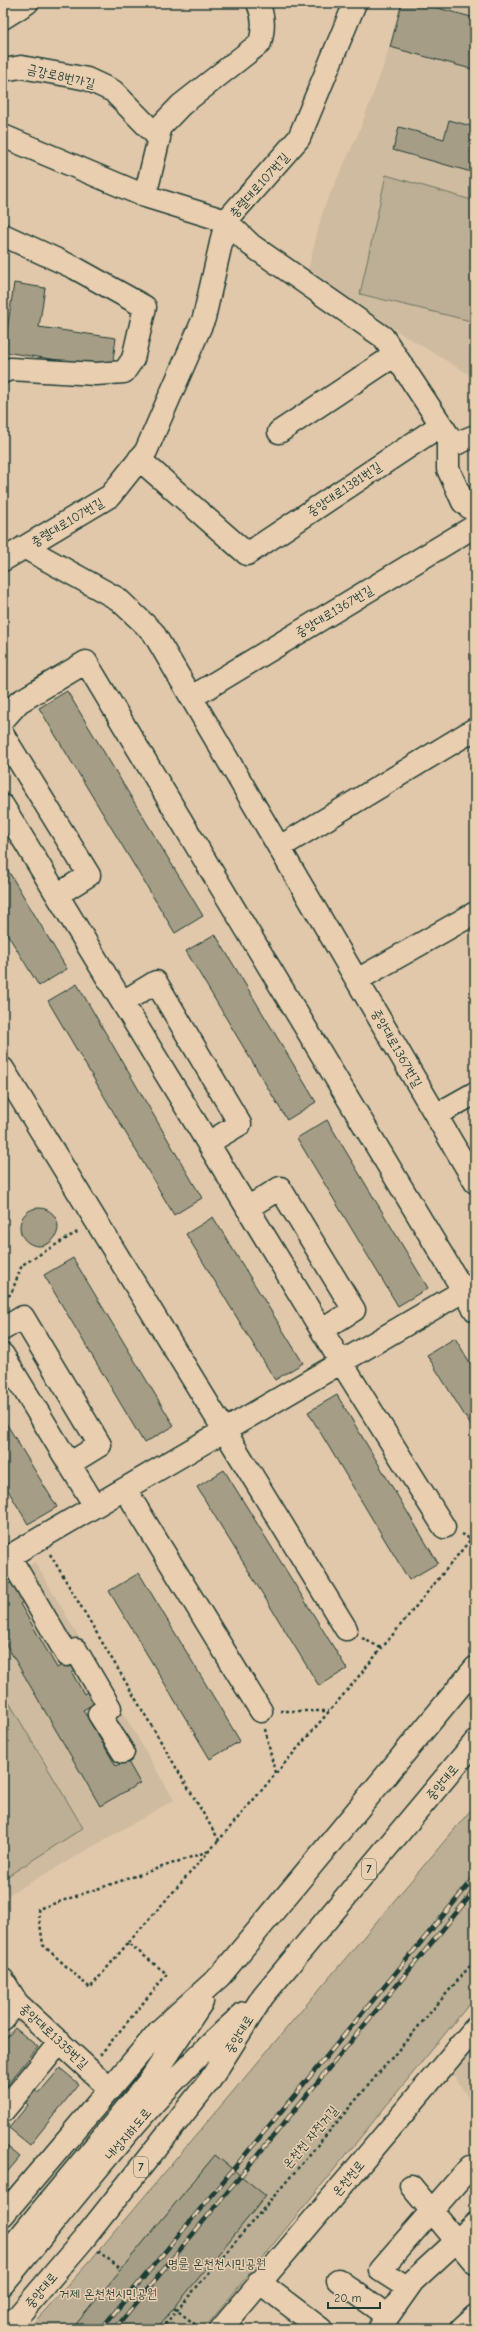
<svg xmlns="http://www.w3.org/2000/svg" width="478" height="2332" font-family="'Comic Neue','Poor Story',sans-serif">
<rect width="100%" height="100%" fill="#e1c8ab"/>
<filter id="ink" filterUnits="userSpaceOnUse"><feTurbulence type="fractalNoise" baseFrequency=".025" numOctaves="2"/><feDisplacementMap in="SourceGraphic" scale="8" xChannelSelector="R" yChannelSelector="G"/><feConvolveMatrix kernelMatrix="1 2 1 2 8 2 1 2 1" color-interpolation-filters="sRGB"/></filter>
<g filter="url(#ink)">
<!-- built -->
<path fill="#cfbba0" d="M 401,3 L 457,3 L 475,8 L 475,378 L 397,331 L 308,269 L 324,207 L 358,134 L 385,62 Z
M 35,1562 L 174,1800 L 3,1898 L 3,1581 Z
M 475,2047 L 475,2109 L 453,2074 Z"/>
<!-- green -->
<path fill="#bdaf95" stroke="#6e7664" d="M 386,175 L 475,201 L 475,322 L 360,294 Z
M 3,1692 L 83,1828 L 3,1879 Z
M 475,1805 L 475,1997 L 204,2329 L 28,2329 L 89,2262 Z"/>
<!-- building -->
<path fill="#a59d86" stroke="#1f3d34" d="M 402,3 L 419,3 L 475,18 L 475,70 L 390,47 Z
M 475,113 L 475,173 L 393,150 L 399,127 L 444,139 L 449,120 L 471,126 Z
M 14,283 L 45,288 L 39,327 L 116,338 L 112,368 L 4,352 Z
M 67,691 L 203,916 L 175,933 L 39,708 Z
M 3,862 L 67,969 L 39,986 L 3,927 Z
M 215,934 L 316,1102 L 287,1120 L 186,951 Z
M 77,984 L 202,1198 L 174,1215 L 48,1001 Z
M 327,1120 L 428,1288 L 398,1306 L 297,1138 Z
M20 1227a19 19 0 1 1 38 0a19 19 0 1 1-38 0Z
M 213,1217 L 303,1363 L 275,1380 L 186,1234 Z
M 73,1258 L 174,1426 L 144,1443 L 44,1275 Z
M 455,1338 L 475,1371 L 475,1432 L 427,1355 Z
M 337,1395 L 438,1563 L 409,1580 L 308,1412 Z
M 3,1418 L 57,1507 L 28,1524 L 3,1482 Z
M 224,1470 L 347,1669 L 319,1686 L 197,1487 Z
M 139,1573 L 240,1741 L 210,1759 L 109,1591 Z
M 16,1580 L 28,1599 L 20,1604 L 57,1668 L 75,1657 L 81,1668 L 72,1673 L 84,1694 L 92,1689 L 99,1701 L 83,1710 L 116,1766 L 127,1760 L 140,1783 L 100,1806 L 3,1639 L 3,1587 Z
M 15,2028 L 38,2047 L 3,2090 L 3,2042 Z
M 60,2068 L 79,2084 L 30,2145 L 9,2128 L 28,2105 L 25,2102 L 35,2090 L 39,2093 Z
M 3,2143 L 20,2157 L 3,2177 Z
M 215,2155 L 266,2196 L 174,2308 L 156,2329 L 72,2329 Z"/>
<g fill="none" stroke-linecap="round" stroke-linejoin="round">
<defs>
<path id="minor" d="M 3,18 L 27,3
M 3,70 L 21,67 L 72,76 L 87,79 L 113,91 L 159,138 L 145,196
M 154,133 L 181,105 L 260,43 C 264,28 264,17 258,3
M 3,136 L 145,196 L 226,221 L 251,245 L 383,337 L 448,435 L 448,469 L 463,502 L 475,512
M 3,235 L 75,268 L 145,307 L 133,359 L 124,372 L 96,374 L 10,369 L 3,372
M 279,432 L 395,355
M 448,447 L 475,436
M 139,459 L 247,554 L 441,425
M 24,547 L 118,599 L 153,632 L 475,1182
M 3,560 L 110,496 L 146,451 L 204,318 L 226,221 L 299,138 L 355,3
M 192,697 L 475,526
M 3,720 L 19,702 L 86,662 L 475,1310
M 3,735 L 89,875 L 57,895
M 3,806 L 341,1362 L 444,1527
M 280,847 L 475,729
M 357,980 L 475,913
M 123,1002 L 156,982 L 240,1124 L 208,1143
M 3,1069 L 346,1629
M 436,1115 L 475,1093
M 247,1208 L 280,1188 L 354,1310 L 322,1330
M 3,1329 L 23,1317 L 100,1445 L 69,1464
M 3,1355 L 95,1506
M 125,1489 L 261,1711
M 9,1556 L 67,1655 L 76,1650 L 110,1708 L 99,1714 L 123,1752
M 3,1560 L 475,1284
M 3,1980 L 17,2003 L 109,2088
M 3,2019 L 17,2003
M 3,2111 L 60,2042
M 411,2186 L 475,2263
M 338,2280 L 388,2316
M 259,2282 L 321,2329
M 408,2288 L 380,2270 L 470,2167
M 221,2329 L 475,2028
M 379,2329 L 413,2281 L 475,2224
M 461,2329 L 475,2316"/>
<path id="major" d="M 3,2215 L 159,2031 L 220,1976 L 475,1668
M 3,2257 L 150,2080 L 202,2002
M 3,2284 C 80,2191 153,2093 244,2013
M 7,2329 L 83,2240 L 210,2080 L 263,1996 L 475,1742"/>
</defs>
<!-- minor casing -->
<use href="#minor" stroke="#1f3d34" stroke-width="25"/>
<!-- major casing -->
<use href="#major" stroke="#1f3d34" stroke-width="25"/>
<!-- path -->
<path stroke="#1f3d34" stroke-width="2.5" stroke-dasharray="3 3" stroke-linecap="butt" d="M 3,1299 L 11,1294 L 22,1265 L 79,1231
M 461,1534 L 471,1539
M 50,1554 L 219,1840 L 350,1687 L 475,1534
M 362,1638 L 381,1648
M 280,1711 L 329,1711
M 265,1729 L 275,1773
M 128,1943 L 90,1988 L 43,1945 L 38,1909 L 209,1851
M 100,2055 L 167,1974 L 128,1943 L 219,1840
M 98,2251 L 121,2269
M 161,2329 L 475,1960"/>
<!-- minor -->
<use href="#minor" stroke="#e9ceb0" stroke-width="22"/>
<!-- major -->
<use href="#major" stroke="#e9ceb0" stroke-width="22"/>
<defs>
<path id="rail" d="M 101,2329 L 475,1877
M 115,2329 L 475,1890"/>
</defs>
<!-- rail casing -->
<use href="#rail" stroke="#1f3d34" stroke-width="4.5"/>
<!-- rail -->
<use href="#rail" stroke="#e9ceb0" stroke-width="3" stroke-dasharray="9" stroke-linecap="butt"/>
<!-- path-bridge -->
<path stroke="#1f3d34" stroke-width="2.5" stroke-dasharray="3 3" stroke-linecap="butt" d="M 174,2308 L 201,2329"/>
</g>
</g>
<g text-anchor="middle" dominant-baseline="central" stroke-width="3" stroke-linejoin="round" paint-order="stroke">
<!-- shield labels -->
<g fill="#e9ceb0" stroke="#5c6859" stroke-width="1">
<rect x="362" y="1859" width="14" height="20" rx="3"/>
<rect x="134" y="2157" width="14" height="20" rx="3"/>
</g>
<g font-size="12" font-weight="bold" fill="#1f3d34">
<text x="369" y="1869">7</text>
<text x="141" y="2167">7</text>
</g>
<!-- street labels -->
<g font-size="13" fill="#1f3d34" stroke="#e9ceb0">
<text transform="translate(61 76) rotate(13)">금강로8번가길</text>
<text transform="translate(259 185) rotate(-48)">충렬대로107번길</text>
<text transform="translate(344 489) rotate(-34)">중앙대로1381번길</text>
<text transform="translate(67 522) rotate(-31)">충렬대로107번길</text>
<text transform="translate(334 611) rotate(-31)">중앙대로1367번길</text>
<text transform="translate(397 1048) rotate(60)">중앙대로1367번길</text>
<text transform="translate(442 1782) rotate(-50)">중앙대로</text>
<text transform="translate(239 2034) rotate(-58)">중앙대로</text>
<text transform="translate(54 2036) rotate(43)">중앙대로1335번길</text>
<text transform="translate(128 2134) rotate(-50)">내성지하도로</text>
<text transform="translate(310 2137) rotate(-50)">온천천 자전거길</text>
<text transform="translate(348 2178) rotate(-50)">온천천로</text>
<text transform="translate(41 2290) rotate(-50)">중앙대로</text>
</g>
<!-- park labels -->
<g font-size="13" fill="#2f483e" stroke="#e9ceb0">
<text x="217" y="2263">명륜 온천천시민공원</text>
<text x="108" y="2293">거제 온천천시민공원</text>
</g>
</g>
<!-- margin -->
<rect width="478" height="2332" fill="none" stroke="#e9ceb0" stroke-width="16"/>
<rect x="8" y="8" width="462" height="2316" fill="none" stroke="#1f3d34" stroke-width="1.5" filter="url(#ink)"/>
<!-- scale -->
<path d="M328 2302v6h52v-6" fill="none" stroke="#1f3d34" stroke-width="2"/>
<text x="334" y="2302" font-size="12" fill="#1f3d34" stroke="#e9ceb0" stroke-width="3" paint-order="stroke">20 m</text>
</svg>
